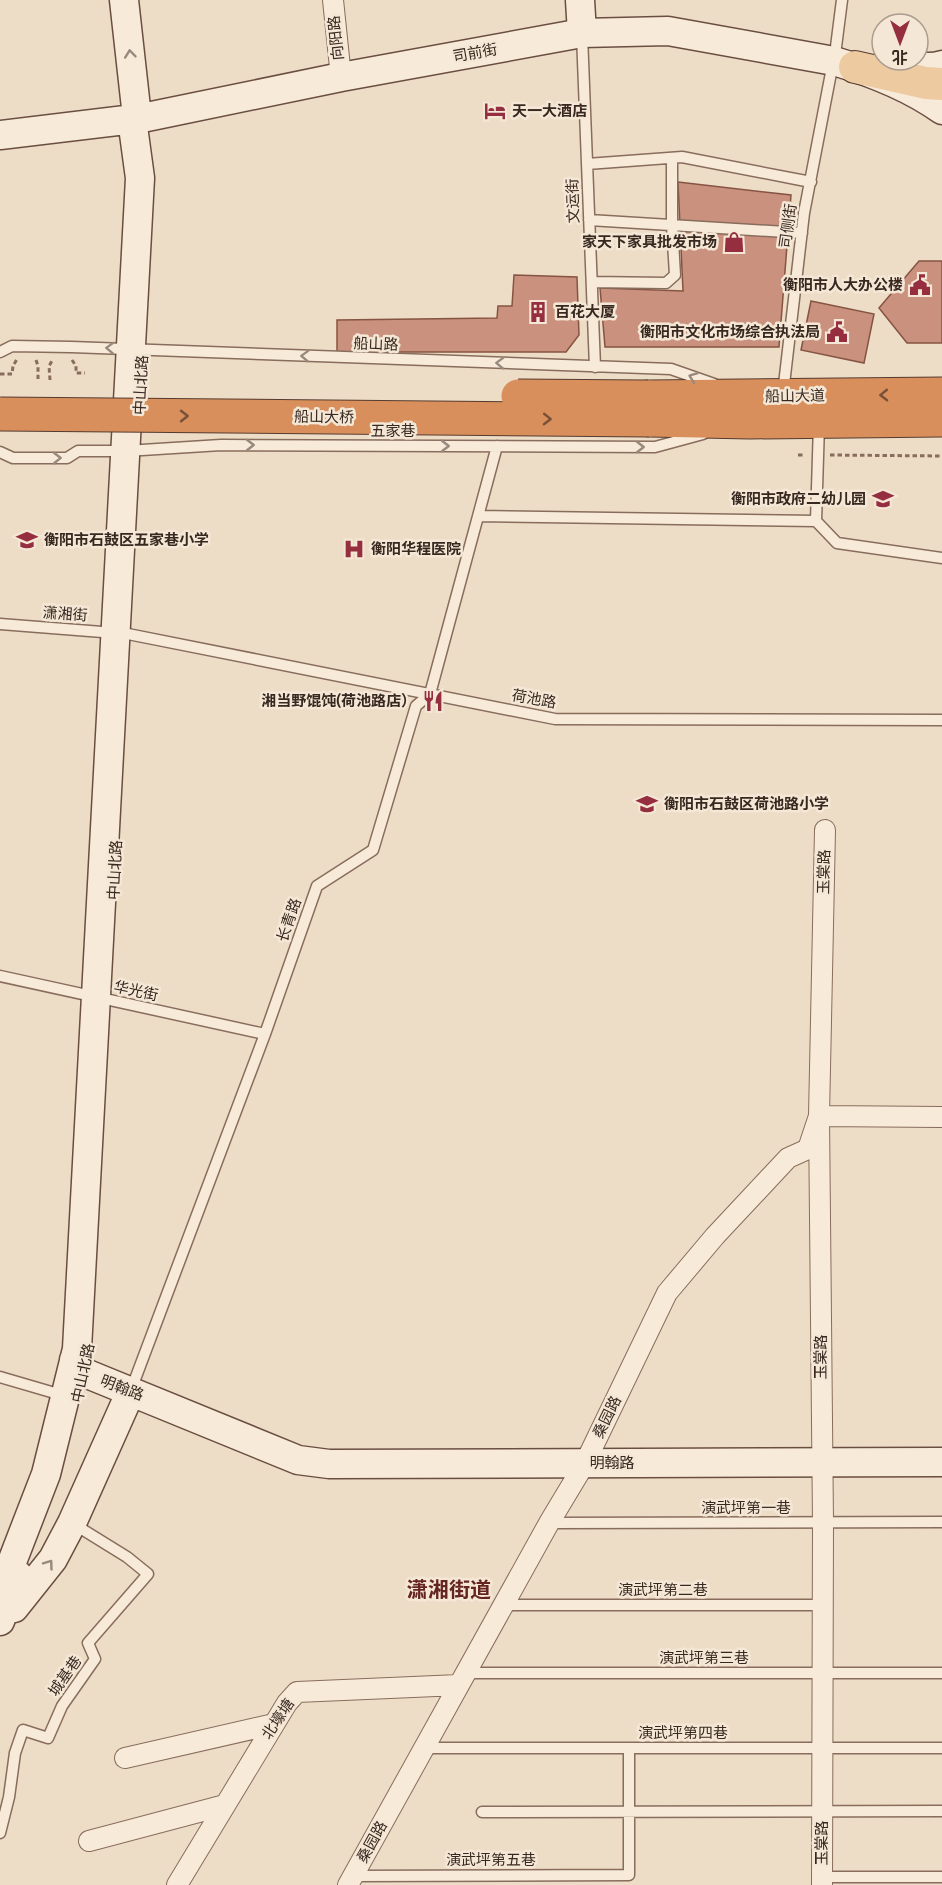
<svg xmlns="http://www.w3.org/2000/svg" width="942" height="1885" font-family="Bitter,'Noto Sans SC',serif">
<rect width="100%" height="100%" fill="#eddcc6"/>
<!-- building -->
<path fill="#ca927e" stroke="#865443" stroke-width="1.5" d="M 678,182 L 791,195 L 779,347 L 605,347 L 600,288 L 683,291 Z
M 919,261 L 942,261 L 942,343 L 907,343 L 879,308 Z
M 514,275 L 577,277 L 579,335 L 566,352 L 337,352 L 337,320 L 497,318 L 498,306 L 512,306 Z
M 811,301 L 874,314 L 864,363 L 801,350 Z"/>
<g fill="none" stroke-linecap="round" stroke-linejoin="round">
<defs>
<path id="lane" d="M 582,35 L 595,367
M 587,164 L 682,157 L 811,182
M 589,220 L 802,233
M 592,282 L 666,283 L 675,275 L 672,225 L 672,158
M 0,352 L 12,346 L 71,347 L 671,369 L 714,384
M 783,393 L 804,213 L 836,47 L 842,0
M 0,452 L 13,458 L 67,458 L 78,451 L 126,451 L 221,445 L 655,447 L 703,434
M 478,516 L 816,521 L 837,543 L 942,558
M 816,521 L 819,424
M 0,624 L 128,634 L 555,719 L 942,720
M 0,976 L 265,1034
M 0,1377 L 65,1396
M 131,1390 L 265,1034 L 317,886 L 373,850 L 416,706 L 430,694 L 497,446
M 549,1523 L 942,1522
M 504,1605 L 823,1605
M 466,1673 L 942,1673
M 424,1748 L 942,1748
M 482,1812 L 942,1811
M 0,1833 L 9,1797 L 15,1753 L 23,1730 L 48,1738 L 62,1706 L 95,1659 L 88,1643 L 148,1574 L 127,1557 L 72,1523
M 353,1876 L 629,1875 L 629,1748
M 822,1877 L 942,1877"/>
<path id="street" d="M 333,0 L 341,77
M 125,1758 L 274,1724
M 89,1841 L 225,1805
M 177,1885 L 287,1703 L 297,1692 L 459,1685
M 348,1885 L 549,1523 L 585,1463 L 667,1293 L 715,1236 L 788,1158 L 808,1149 L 819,1116 L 942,1117
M 822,1885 L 823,1523 L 819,1116 L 825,830"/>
<path id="secondary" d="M 580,0 L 582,33
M 892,60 C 908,64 926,70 942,65
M 0,135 L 142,118 L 341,77 L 582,33 L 668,31 L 834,61 C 871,72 910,87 942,110
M 74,1360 L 85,1373 L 298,1460 L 329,1464 L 942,1462
M 0,1593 L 46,1474 L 77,1349 L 140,178 L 132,119 L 136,108 L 124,0
M 14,1608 L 53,1559 L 72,1523 L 131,1391
M 0,1621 L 18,1575"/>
<path id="primary" d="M 855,67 L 926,83 L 942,84"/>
<path id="highway" d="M 648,397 L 942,394
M 649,420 L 750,422 L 942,420"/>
</defs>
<!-- lane casing -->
<use href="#lane" stroke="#886d5c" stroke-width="13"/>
<!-- street casing -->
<use href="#street" stroke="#886d5c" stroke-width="22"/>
<!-- secondary casing -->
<use href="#secondary" stroke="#6a4e40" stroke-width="31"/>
<!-- primary casing -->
<use href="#primary" stroke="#563c30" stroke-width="34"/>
<!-- highway casing -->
<use href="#highway" stroke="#563c30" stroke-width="35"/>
<!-- path -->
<path stroke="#886d5c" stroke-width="3" stroke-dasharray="4.5 3" stroke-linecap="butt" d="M 36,360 L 38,366 L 38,379
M 72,360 L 76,366 L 76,373 L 85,373
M 0,374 L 12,374 L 13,366 L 17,359
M 50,380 L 49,366 L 53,359
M 798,455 L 805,455
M 830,455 L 942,456"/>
<!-- lane -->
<use href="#lane" stroke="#f8ead9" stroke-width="10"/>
<!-- street -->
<use href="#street" stroke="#f8ead9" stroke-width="20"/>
<!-- secondary -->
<use href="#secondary" stroke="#f8ead9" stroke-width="28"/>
<!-- primary -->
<use href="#primary" stroke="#eecaa0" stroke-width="32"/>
<!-- highway -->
<use href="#highway" stroke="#d88f5b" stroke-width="33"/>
<defs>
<path id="highway-bridge" d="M 518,396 L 648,397
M 0,414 L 649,420"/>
</defs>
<!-- highway-bridge casing -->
<use href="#highway-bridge" stroke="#563c30" stroke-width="35" stroke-linecap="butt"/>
<!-- highway-bridge -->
<use href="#highway-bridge" stroke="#d88f5b" stroke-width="33"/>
</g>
<!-- one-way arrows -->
<defs><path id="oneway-chevron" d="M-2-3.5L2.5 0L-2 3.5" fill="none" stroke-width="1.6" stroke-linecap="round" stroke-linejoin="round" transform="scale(1.5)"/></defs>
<g stroke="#98897c">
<use href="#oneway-chevron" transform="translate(130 54) rotate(-96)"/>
<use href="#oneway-chevron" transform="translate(110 348) rotate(-178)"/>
<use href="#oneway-chevron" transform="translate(305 356) rotate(-178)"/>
<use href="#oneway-chevron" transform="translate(500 363) rotate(-178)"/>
<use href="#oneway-chevron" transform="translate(693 377) rotate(-160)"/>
<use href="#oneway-chevron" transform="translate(250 445)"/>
<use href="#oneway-chevron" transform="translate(445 446)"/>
<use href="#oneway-chevron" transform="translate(640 447)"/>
<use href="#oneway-chevron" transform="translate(57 458) rotate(-1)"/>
<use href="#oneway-chevron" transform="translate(49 1564) rotate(-54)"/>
</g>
<g stroke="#785138">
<use href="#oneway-chevron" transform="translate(884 395) rotate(179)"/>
<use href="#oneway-chevron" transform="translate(184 416)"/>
<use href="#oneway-chevron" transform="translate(547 419) rotate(1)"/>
</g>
<!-- icons -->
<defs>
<symbol id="hotel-bare" viewBox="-9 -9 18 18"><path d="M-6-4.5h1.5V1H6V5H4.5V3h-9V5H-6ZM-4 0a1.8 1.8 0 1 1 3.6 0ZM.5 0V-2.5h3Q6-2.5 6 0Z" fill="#952e3e" stroke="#f5e7d6" stroke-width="2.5" paint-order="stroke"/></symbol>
<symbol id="shop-bare" viewBox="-9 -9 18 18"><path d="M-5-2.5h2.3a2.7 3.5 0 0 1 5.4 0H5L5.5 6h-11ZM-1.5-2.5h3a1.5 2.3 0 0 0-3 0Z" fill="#952e3e" stroke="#f5e7d6" stroke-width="2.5" paint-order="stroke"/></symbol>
<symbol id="civic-bare" viewBox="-9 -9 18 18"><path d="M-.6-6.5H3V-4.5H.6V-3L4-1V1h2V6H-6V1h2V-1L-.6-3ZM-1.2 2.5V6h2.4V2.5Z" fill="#952e3e" stroke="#f5e7d6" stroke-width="2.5" paint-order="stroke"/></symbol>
<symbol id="building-bare" viewBox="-9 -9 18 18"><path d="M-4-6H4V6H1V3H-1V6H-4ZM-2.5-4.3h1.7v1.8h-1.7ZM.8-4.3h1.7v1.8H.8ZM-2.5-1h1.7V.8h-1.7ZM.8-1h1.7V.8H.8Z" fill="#952e3e" stroke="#f5e7d6" stroke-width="2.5" paint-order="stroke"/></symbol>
<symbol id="school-bare" viewBox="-9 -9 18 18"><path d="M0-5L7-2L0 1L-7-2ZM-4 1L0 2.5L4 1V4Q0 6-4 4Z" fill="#952e3e" stroke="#f5e7d6" stroke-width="2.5" paint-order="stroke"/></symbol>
<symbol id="hospital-bare" viewBox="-9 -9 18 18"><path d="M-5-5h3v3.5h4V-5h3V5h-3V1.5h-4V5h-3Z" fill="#952e3e" stroke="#f5e7d6" stroke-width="2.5" paint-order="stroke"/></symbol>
<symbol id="restaurant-bare" viewBox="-9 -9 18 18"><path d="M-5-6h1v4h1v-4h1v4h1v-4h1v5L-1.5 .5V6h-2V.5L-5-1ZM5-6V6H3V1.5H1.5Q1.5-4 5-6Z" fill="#952e3e" stroke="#f5e7d6" stroke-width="2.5" paint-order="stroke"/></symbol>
</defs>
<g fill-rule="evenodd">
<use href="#hotel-bare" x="480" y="96" width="30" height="30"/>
<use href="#shop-bare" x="719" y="227" width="30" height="30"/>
<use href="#civic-bare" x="905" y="270" width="30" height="30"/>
<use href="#building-bare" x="523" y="297" width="30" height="30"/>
<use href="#civic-bare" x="822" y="317" width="30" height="30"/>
<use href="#school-bare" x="868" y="484" width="30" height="30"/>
<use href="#school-bare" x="12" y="525" width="30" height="30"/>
<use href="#hospital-bare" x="339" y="534" width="30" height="30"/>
<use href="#restaurant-bare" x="418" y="686" width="30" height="30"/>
<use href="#school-bare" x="632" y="789" width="30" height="30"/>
</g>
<g text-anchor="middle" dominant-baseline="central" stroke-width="5" stroke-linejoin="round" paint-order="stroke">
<!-- street labels -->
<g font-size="15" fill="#382820" stroke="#f5e7d6">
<text transform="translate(336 38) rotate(-96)">向阳路</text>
<text transform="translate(475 53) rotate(-10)">司前街</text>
<text transform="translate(573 201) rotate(-92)">文运街</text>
<text transform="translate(788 226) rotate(-82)">司侧街</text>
<text transform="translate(376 344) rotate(2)">船山路</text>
<text transform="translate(141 385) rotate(-87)">中山北路</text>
<text transform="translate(795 396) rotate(-1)">船山大道</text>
<text transform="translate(324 417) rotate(1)">船山大桥</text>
<text x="393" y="431">五家巷</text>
<text transform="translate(65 614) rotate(4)">潇湘街</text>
<text transform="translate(534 699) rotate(10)">荷池路</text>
<text transform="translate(115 870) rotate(-87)">中山北路</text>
<text transform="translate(824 872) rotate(-89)">玉棠路</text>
<text transform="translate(289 920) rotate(-71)">长青路</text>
<text transform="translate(136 991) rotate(12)">华光街</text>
<text transform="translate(821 1357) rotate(-90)">玉棠路</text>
<text transform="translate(83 1373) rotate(-78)">中山北路</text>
<text transform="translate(122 1388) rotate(21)">明翰路</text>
<text transform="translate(607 1417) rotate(-64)">桑园路</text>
<text x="612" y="1463">明翰路</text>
<text x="746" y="1508">演武坪第一巷</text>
<text x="663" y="1590">演武坪第二巷</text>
<text x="704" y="1658">演武坪第三巷</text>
<text transform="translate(65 1676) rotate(-55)">城基巷</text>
<text transform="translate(278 1719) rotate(-56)">北壕塘</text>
<text x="683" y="1733">演武坪第四巷</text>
<text transform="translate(372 1842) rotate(-61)">桑园路</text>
<text transform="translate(822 1843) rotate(-90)">玉棠路</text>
<text x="491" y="1860">演武坪第五巷</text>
</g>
<!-- poi labels -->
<g font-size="15" font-weight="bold" fill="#382820" stroke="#f5e7d6" text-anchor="start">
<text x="512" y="111">天一大酒店</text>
<text x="717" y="242" text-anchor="end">家天下家具批发市场</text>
<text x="903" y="285" text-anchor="end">衡阳市人大办公楼</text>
<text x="555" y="312">百花大厦</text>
<text x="820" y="332" text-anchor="end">衡阳市文化市场综合执法局</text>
<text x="866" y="499" text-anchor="end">衡阳市政府二幼儿园</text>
<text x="44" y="540">衡阳市石鼓区五家巷小学</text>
<text x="371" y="549">衡阳华程医院</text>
<text x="416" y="701" text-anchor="end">湘当野馄饨(荷池路店）</text>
<text x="664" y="804">衡阳市石鼓区荷池路小学</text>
</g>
<!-- district labels -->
<g font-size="21" font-weight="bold" fill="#642521" stroke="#f5e7d6">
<text x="449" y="1590">潇湘街道</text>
</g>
</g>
<!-- north arrow -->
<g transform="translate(900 42) rotate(180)"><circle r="28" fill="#f5e7d6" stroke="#a99b8d" stroke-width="1.5"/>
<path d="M0-4.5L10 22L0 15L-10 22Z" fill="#952e3e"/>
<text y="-9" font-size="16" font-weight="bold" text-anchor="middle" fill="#382820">北</text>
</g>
</svg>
